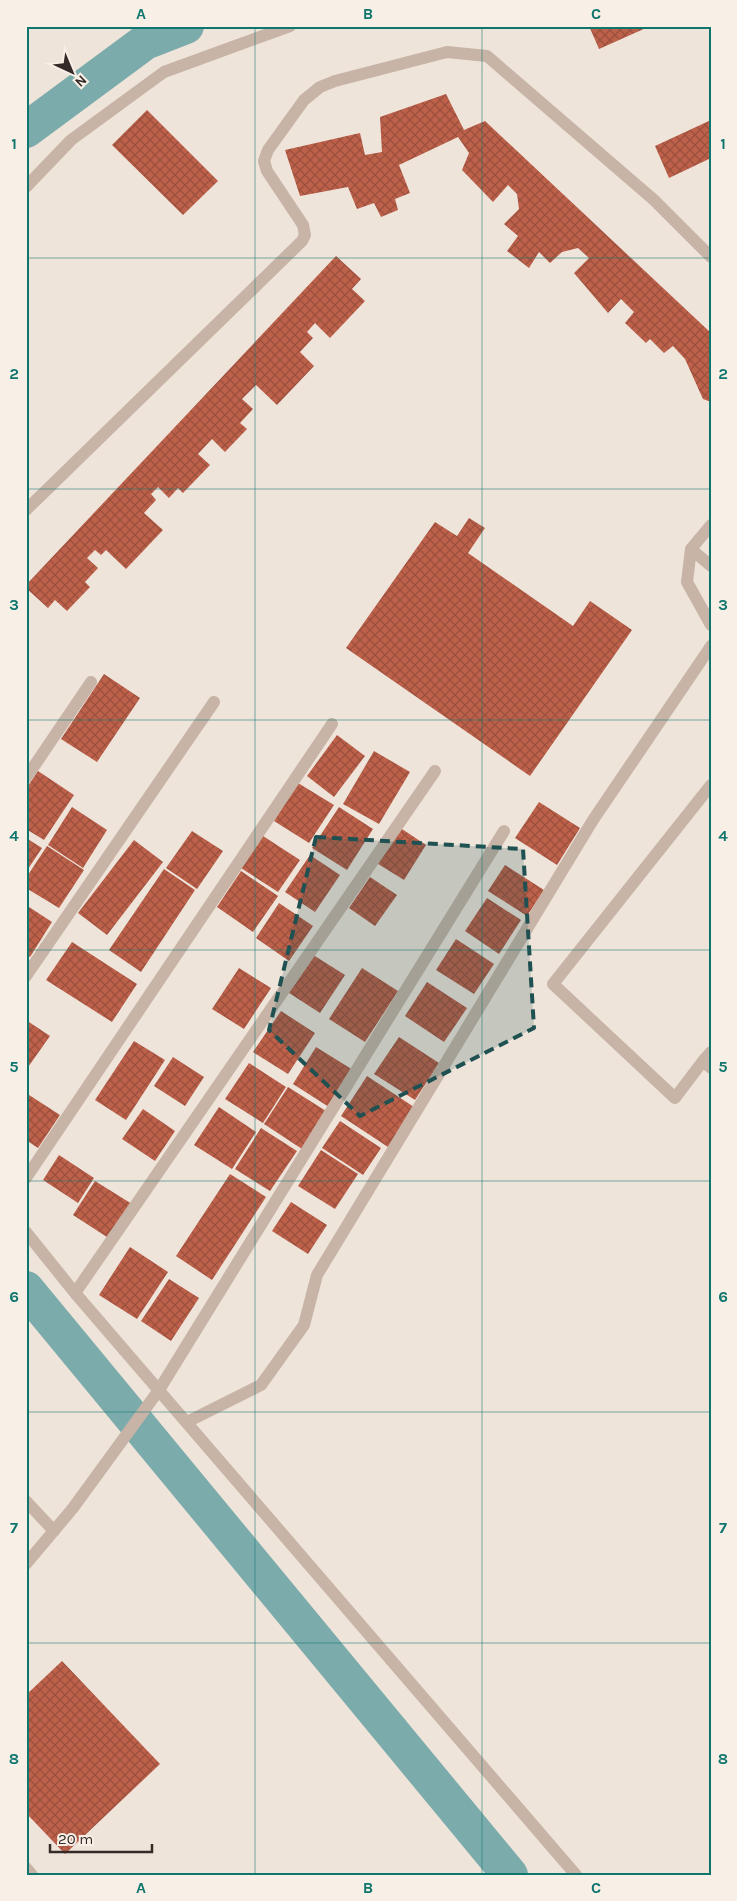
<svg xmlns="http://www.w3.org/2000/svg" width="737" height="1901" font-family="Karla,sans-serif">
<defs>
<pattern id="building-cross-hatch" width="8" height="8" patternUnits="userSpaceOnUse" patternTransform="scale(1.25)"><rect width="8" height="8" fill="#be614a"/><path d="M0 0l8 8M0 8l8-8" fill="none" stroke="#9b503e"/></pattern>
</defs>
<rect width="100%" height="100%" fill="#efe4da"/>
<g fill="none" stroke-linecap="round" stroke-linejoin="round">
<!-- canal -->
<path stroke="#7babab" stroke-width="36" d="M 26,130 L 145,42 L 186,26
M 26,1289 L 510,1875"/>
</g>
<!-- building -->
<path fill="url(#building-cross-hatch)" d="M 589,26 L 645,26 L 646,28 L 599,49 Z
M 446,94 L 464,130 L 485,121 L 711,333 L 711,402 L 703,399 L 685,359 L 673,346 L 664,353 L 650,339 L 646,343 L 625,323 L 634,312 L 621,299 L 608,313 L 574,273 L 589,258 L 578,248 L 562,252 L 550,263 L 539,252 L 529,268 L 507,251 L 518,236 L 504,224 L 519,209 L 517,194 L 508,185 L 493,202 L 462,170 L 469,153 L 458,137 L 399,165 L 410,193 L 395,199 L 398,210 L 381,217 L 374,203 L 357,209 L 348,187 L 300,196 L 285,150 L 360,133 L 365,155 L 382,152 L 380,117 Z
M 147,110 L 218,181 L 183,215 L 112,145 Z
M 711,120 L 711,158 L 669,178 L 655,146 Z
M 336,256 L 361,279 L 352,289 L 365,301 L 330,338 L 315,323 L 307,332 L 313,338 L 300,352 L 314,366 L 277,405 L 256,385 L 242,399 L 253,409 L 240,423 L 247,429 L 225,452 L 212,439 L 198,454 L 210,465 L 183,493 L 178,488 L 169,498 L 158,487 L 151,494 L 156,500 L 144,513 L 163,530 L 126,569 L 106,550 L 101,555 L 95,550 L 87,558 L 98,568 L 85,582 L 90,587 L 67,611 L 55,600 L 48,608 L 26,588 L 26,585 Z
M 469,518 L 485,528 L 468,553 L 573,626 L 590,601 L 632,630 L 530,776 L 346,648 L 435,522 L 457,536 Z
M 104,674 L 140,698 L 97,762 L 61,739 Z
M 337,735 L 365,756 L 334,797 L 307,776 Z
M 374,751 L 410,772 L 379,824 L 343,804 Z
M 38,771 L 74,795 L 44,840 L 26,829 L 26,789 Z
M 298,783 L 334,805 L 309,843 L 274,821 Z
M 539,802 L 580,828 L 557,865 L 515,838 Z
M 72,807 L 107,830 L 83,868 L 48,845 Z
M 339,807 L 373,829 L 347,870 L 312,848 Z
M 399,827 L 426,845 L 404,880 L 375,862 Z
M 192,831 L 223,851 L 197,889 L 166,868 Z
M 263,836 L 300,860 L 278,892 L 241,868 Z
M 26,838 L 42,848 L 26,872 Z
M 134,840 L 163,862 L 107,935 L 78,913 Z
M 47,846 L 84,870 L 59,908 L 26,888 L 26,878 Z
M 310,855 L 340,875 L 315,912 L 285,892 Z
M 505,865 L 544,890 L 527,916 L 488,891 Z
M 164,869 L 195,890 L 141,972 L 109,950 Z
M 241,871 L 278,896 L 253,932 L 217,907 Z
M 370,877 L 397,895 L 375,926 L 349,908 Z
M 487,898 L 521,920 L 499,954 L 465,931 Z
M 279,903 L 313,926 L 289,961 L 256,938 Z
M 26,905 L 52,922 L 30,957 L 26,955 Z
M 456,939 L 494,964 L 474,994 L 436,970 Z
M 72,942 L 137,984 L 112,1022 L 46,980 Z
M 310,953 L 345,975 L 320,1013 L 286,991 Z
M 239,968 L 271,988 L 244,1029 L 212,1009 Z
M 362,968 L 398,991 L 365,1042 L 329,1019 Z
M 427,982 L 467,1008 L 444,1042 L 405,1016 Z
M 281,1011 L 315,1033 L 288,1074 L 253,1052 Z
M 26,1020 L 50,1036 L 26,1070 Z
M 399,1037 L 439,1063 L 415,1100 L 374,1074 Z
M 134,1041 L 165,1060 L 126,1120 L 95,1100 Z
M 316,1047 L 353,1070 L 329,1107 L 293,1084 Z
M 173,1057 L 204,1077 L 185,1106 L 154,1086 Z
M 249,1063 L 286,1087 L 263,1123 L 225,1099 Z
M 367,1076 L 414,1107 L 388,1147 L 341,1116 Z
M 288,1087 L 326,1111 L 302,1149 L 264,1124 Z
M 26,1093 L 60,1115 L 38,1148 L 26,1140 Z
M 219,1107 L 256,1132 L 232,1169 L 194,1145 Z
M 143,1109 L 175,1131 L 155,1161 L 122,1139 Z
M 340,1121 L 381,1148 L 363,1175 L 322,1148 Z
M 261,1128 L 297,1151 L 270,1191 L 235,1169 Z
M 321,1150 L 358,1174 L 335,1209 L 298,1186 Z
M 59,1155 L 94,1178 L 78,1203 L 43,1180 Z
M 230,1174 L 266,1197 L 212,1280 L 176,1256 Z
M 95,1181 L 132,1204 L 110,1239 L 73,1215 Z
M 291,1202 L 327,1225 L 308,1254 L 272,1231 Z
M 130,1247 L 168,1272 L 137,1319 L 99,1295 Z
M 169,1279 L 199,1298 L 171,1341 L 141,1321 Z
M 62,1661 L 160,1764 L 65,1854 L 26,1813 L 26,1695 Z"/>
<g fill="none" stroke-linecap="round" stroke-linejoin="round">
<!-- minor -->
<path stroke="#c7b4a7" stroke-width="12" d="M 26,187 L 71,140 L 164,72 L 290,26
M 26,510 L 302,241 L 305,235 L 303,225 L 267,171 L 264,161 L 268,150 L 304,100 L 320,87 L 335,81 L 447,52 L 487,56 L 654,200 L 711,257
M 711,525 L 691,549 L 687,582 L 711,625
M 691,549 L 711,566
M 26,778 L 91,682
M 26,976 L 214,702
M 711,1052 L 703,1061 L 711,1068
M 703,1061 L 675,1098 L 553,984 L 711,785
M 26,1178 L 332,724
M 26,1232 L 75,1293 L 576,1875
M 75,1293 L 435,771
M 187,1422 L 261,1385 L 304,1325 L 317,1275 L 593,820 L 711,646
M 26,1501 L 54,1531
M 26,1564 L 73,1508 L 159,1390 L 504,831
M 26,1868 L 32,1875"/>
</g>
<!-- marked area -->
<path fill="#1f5152" fill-opacity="0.2" stroke="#1f5152" stroke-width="4" stroke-dasharray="10 6" stroke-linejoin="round" d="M 316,837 L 523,849 L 534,1028 L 360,1116 L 269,1030 Z"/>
<!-- grid -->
<path fill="none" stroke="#0f766e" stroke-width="1" stroke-opacity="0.55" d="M 255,26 L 255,1875M 482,26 L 482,1875M 26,258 L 711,258M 26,489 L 711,489M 26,720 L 711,720M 26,950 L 711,950M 26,1181 L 711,1181M 26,1412 L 711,1412M 26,1643 L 711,1643"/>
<!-- border -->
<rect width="737" height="1901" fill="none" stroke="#f8efe6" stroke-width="55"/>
<!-- north arrow -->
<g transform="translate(72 72) rotate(136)" stroke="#f8efe6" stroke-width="4" paint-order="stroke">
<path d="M0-4L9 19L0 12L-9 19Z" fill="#342a27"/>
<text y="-8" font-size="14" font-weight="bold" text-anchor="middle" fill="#342a27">N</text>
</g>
<!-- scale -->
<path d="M50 1844v8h102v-8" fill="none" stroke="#342a27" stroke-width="2.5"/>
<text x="58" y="1844" font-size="15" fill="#342a27" stroke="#f8efe6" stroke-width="4" paint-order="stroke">20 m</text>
<rect x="28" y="28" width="682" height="1846" fill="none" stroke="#0f766e" stroke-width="2"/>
<g font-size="16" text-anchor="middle" font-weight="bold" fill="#0f766e">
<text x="141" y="19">A</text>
<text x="368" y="19">B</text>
<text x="596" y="19">C</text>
<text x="14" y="149">1</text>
<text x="723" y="149">1</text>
<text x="14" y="379">2</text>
<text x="723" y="379">2</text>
<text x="14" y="610">3</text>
<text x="723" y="610">3</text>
<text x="14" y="841">4</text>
<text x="723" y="841">4</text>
<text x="14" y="1072">5</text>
<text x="723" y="1072">5</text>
<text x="14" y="1302">6</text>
<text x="723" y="1302">6</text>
<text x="14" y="1533">7</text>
<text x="723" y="1533">7</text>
<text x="14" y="1764">8</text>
<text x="723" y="1764">8</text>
<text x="141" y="1893">A</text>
<text x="368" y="1893">B</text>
<text x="596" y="1893">C</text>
</g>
</svg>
